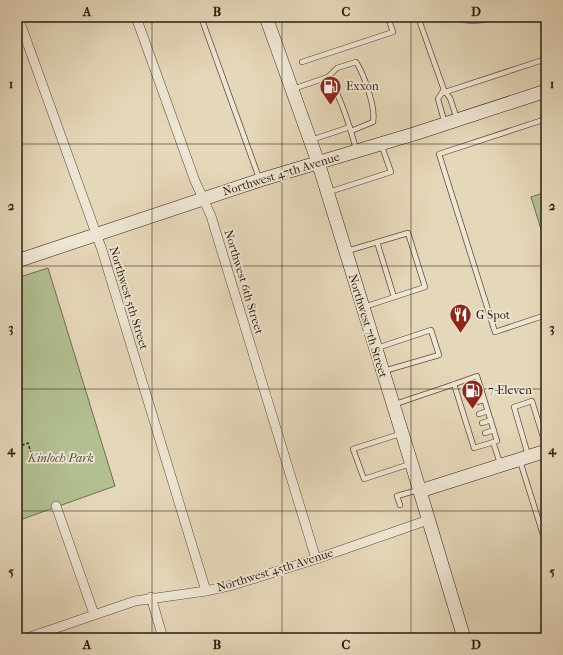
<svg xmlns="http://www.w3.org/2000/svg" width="563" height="655" font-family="'IM FELL French Canon',serif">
<rect width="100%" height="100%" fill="#e5d7b9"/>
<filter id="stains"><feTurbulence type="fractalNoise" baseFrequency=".005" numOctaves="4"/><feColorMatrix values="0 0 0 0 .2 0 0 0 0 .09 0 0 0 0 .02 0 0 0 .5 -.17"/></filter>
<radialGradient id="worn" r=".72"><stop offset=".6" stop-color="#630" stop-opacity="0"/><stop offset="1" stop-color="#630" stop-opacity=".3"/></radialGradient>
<!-- park -->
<path fill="#b2bf91" stroke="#706e52" d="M 546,192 L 546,242 L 545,242 L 531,197 Z
M 48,268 L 115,486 L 17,521 L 17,278 Z"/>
<!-- water -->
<path fill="#9cb6bb" stroke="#707978" d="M 450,17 L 509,17 C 489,21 469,29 450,17 Z"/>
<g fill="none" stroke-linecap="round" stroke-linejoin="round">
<defs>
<path id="lane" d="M 201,17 L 259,178
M 418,17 L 444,90 L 450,98 L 457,119
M 302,62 L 393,32 L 388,17
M 328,77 L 337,68 L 356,62 C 364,74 376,108 373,122 L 351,131
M 293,89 L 328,77 C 341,96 350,127 356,149
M 443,91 L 438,99 L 445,124
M 442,93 L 546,59
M 546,119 L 439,154 L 495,332 L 546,315
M 311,140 L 350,127
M 329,192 L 391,172 L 381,144
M 377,242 L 394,297
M 347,251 L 408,233 L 425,287 L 364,307
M 377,348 L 431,330 L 439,355 L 384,371
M 471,390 L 480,387
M 476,402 L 484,400
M 395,404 C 422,395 450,386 477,376 L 497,441 L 474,448 L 454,384
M 479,414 L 488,411
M 482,423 L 491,420
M 485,433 L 494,430
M 400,434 L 353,449 L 364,479 L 410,464
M 493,442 L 500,463
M 528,455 L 514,407 L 532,401 L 546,447
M 520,461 L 546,544
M 400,505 L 397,496 L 418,490"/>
<path id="street" d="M 18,17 L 102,250 L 206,591
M 136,17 L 195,181 L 211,216 L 316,559
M 56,506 L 94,614
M 151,597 L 163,638
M 27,638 L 135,601 L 206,591 L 233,585 L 316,559 L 428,520"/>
<path id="secondary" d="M 266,17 L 318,162 L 416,478 L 464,638
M 17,261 L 260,180 L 417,133 L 546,91
M 420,491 L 546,451"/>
</defs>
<!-- lane casing -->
<use href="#lane" stroke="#5b4c3c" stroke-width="6"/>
<!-- street casing -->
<use href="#street" stroke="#5b4c3c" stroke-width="10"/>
<!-- secondary casing -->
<use href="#secondary" stroke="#2d1d13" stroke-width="14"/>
<!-- path -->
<path stroke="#2d1d13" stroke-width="1.5" stroke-dasharray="3 2" stroke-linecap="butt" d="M 17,447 L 28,443 L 31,453"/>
<!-- lane -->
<use href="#lane" stroke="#eee5d2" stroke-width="4.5"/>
<!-- street -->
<use href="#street" stroke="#eee5d2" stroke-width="9"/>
<!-- secondary -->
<use href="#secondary" stroke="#eee5d2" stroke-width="13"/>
</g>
<!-- grid -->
<path fill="none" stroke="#2d1d13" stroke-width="1" stroke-opacity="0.55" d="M 152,17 L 152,638M 282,17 L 282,638M 411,17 L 411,638M 17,144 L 546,144M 17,266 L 546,266M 17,389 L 546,389M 17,511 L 546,511"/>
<!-- icons -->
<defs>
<symbol id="fuel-pin" viewBox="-11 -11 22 30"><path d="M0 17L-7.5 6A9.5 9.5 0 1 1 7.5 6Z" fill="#8f2418" stroke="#eee5d2"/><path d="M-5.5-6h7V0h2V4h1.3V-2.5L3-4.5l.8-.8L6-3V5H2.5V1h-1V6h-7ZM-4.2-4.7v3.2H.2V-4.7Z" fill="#fff"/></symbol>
<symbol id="restaurant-pin" viewBox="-11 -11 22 30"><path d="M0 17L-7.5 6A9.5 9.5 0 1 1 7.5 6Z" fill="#8f2418" stroke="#eee5d2"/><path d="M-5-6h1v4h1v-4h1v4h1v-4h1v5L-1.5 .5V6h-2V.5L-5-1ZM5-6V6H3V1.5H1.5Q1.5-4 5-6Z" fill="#fff"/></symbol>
</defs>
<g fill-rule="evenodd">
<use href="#fuel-pin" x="318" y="74" width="25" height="34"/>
<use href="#restaurant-pin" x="448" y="302" width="25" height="34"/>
<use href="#fuel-pin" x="460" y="378" width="25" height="34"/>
</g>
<g text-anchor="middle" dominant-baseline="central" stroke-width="3.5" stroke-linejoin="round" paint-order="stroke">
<!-- poi labels -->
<g font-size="12" fill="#2d1d13" stroke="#eee5d2" text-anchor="start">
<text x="346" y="86">Exxon</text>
<text x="476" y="315">G Spot</text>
<text x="488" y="390">7-Eleven</text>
</g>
<!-- street labels -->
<g font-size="12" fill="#2d1d13" stroke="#eee5d2">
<text transform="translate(281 174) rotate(-17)">Northwest 47th Avenue</text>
<text transform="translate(244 282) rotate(73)">Northwest 6th Street</text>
<text transform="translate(129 298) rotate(73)">Northwest 5th Street</text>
<text transform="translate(368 326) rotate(73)">Northwest 7th Street</text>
<text transform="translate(275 570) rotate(-17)">Northwest 45th Avenue</text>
</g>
<!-- park labels -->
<g font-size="12" font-style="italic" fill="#554e39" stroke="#eee5d2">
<text x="61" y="458">Kinloch Park</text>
</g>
</g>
<!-- margin -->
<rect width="563" height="655" fill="none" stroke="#e5d7b9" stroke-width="44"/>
<rect x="22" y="22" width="519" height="611" fill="none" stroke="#2d1d13" stroke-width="1.5"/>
<g font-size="13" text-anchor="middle" font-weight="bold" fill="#2d1d13">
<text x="87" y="16">A</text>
<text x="217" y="16">B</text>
<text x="346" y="16">C</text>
<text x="476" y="16">D</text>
<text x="11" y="88">1</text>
<text x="552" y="88">1</text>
<text x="11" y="210">2</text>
<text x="552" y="210">2</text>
<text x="11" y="332">3</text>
<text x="552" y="332">3</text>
<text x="11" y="454">4</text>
<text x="552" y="454">4</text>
<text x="11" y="576">5</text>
<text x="552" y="576">5</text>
<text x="87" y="649">A</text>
<text x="217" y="649">B</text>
<text x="346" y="649">C</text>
<text x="476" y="649">D</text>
</g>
<rect width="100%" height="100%" filter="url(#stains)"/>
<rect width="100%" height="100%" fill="url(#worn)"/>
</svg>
